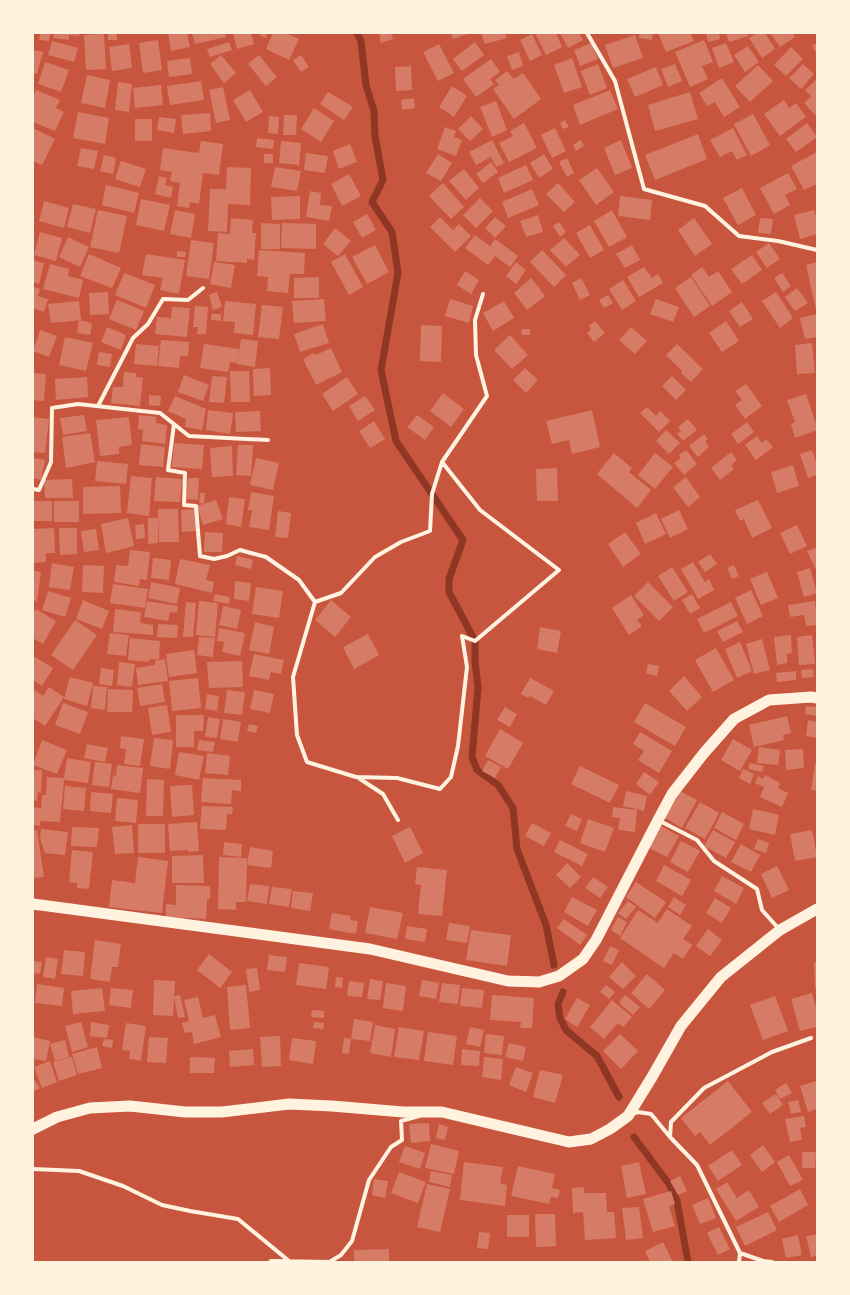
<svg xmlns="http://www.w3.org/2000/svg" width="850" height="1295" font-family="Quicksand,sans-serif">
<rect width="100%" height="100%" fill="#c8553d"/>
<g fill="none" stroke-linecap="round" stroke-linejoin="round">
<!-- stream -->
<path stroke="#8f3625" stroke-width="7" d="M 357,33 L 361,41 L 366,85 L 374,111 L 375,136 L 383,180 L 372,202 L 392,232 L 398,273 L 381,370 L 396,441 L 463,540 L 449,579 L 449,592 L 475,641 L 475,661 L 478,688 L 472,757 L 477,770 L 498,785 L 513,808 L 517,849 L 546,925 L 554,965
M 563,992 L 558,1004 L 560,1018 L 566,1030 L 597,1056 L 619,1097
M 634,1137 L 669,1184 L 677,1201 L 688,1262"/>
</g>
<!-- building -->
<path fill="#d67c66" d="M 40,33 L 50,33 L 49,41 L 39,40 Z
M 54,33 L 79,33 L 79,36 L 69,35 L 69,40 L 53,38 Z
M 108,33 L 117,33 L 117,40 L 108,40 Z
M 168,33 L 187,33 L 190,47 L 171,51 Z
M 192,33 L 225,33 L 226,37 L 195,44 Z
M 233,33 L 251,33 L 254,44 L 237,49 Z
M 261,33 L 267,33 L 266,38 L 260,36 Z
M 273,33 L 286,33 L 299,39 L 289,60 L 266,49 Z
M 379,33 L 391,33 L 393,39 L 381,43 Z
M 451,33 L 471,33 L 453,39 Z
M 481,33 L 505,33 L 507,38 L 485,44 Z
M 535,33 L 556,33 L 562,47 L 546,55 Z
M 560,33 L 579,33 L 583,40 L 568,48 Z
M 640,33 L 653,33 L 652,40 L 639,38 Z
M 658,33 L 690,33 L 694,41 L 666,52 Z
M 706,33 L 719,33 L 720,39 L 708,42 Z
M 726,33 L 747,33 L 748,36 L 729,42 Z
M 757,33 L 765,33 L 775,49 L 762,58 L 749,38 Z
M 770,33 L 793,33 L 795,37 L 780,47 Z
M 104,34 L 106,69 L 86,70 L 84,35 Z
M 532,34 L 542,55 L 530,61 L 520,40 Z
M 635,35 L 643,58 L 613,68 L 605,45 Z
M 158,40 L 162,70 L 143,73 L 139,43 Z
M 704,40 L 713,62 L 702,66 L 708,79 L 690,87 L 675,52 Z
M 52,41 L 78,48 L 74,62 L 48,55 Z
M 229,42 L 232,50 L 210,57 L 207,49 Z
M 475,42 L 484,55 L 462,71 L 453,59 Z
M 591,43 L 598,59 L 580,66 L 574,50 Z
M 726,43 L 734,62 L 719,68 L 712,48 Z
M 817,43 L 817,54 L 812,46 Z
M 129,44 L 132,68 L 112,71 L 109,47 Z
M 439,44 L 454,73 L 438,81 L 423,52 Z
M 748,46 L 759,62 L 745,72 L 734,55 Z
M 791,47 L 803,59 L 786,76 L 774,65 Z
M 33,50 L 43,52 L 37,74 L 33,73 Z
M 519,52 L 523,66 L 512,70 L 507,56 Z
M 221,55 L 236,73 L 224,83 L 210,64 Z
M 259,55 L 277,77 L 266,86 L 248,64 Z
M 301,55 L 309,67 L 301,72 L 293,60 Z
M 190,58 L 192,74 L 169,77 L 167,61 Z
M 572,58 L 582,87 L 564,93 L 554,65 Z
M 491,59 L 500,72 L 490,79 L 494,84 L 476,97 L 463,79 Z
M 45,62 L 69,70 L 61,92 L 38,84 Z
M 598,64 L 607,88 L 590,95 L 581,71 Z
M 675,64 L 682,81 L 668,87 L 661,69 Z
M 803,64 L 814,74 L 801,89 L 789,78 Z
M 758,65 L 773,81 L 750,102 L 735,86 Z
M 411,66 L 412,90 L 396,91 L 395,67 Z
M 656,67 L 663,85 L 635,97 L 627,79 Z
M 507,71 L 514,79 L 523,73 L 541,99 L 514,119 L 493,89 L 499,85 L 495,80 Z
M 87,75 L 110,80 L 105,108 L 81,103 Z
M 722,78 L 740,107 L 724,117 L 715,102 L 707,106 L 699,93 Z
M 817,79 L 817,117 L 804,103 L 811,96 L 805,90 Z
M 201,81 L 204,100 L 170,105 L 167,86 Z
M 118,82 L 132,84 L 129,112 L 115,110 Z
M 161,85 L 163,105 L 135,108 L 133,88 Z
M 452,86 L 467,96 L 454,117 L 439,107 Z
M 223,87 L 230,120 L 216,123 L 209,90 Z
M 36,90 L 60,100 L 56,108 L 64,112 L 55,131 L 33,122 L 33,98 Z
M 250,90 L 263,112 L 246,122 L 233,100 Z
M 610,90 L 618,109 L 580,125 L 573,105 Z
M 328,92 L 353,107 L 344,120 L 320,104 Z
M 690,92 L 698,119 L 655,131 L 648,105 Z
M 414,98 L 415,108 L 402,110 L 401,100 Z
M 784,100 L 789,108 L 796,103 L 806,117 L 780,136 L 764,114 Z
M 496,101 L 507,130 L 492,137 L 480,107 Z
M 314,108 L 334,121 L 321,142 L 301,129 Z
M 78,112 L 109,118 L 105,144 L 73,138 Z
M 210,113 L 211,131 L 183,134 L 181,115 Z
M 753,114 L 770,145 L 751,156 L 734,124 Z
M 284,115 L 297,115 L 296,135 L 283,135 Z
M 269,116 L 279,117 L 278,134 L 268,133 Z
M 471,116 L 483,129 L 470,141 L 458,129 Z
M 159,117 L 176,119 L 174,133 L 157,130 Z
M 135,119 L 152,119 L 152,141 L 135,141 Z
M 565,120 L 569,127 L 563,129 L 560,123 Z
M 524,123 L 537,148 L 509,162 L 499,143 L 513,136 L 510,131 Z
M 807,123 L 817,137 L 796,152 L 786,139 Z
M 445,127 L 456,131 L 454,137 L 462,140 L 456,156 L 437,149 Z
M 33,128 L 55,139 L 42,165 L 33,161 Z
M 555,128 L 566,151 L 552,158 L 541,135 Z
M 733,128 L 747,155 L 737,160 L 732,151 L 720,157 L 710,140 Z
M 698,134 L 707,159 L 655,180 L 645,155 Z
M 257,138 L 274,140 L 273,149 L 256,147 Z
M 492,140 L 504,163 L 496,167 L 491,157 L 476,165 L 469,152 Z
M 581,140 L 584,146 L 576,151 L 573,145 Z
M 621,140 L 632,168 L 615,175 L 604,148 Z
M 201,141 L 223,144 L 219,175 L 203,173 L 199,204 L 190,202 L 189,208 L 177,206 L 180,183 L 170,181 L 172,172 L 160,170 L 163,148 L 199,153 Z
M 281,141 L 301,143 L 299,165 L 279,163 Z
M 350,144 L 357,162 L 339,169 L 333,151 Z
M 81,148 L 98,151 L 94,169 L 77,166 Z
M 817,152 L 817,184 L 804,190 L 791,166 Z
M 306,153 L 328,156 L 325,173 L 304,170 Z
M 264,154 L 273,154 L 273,163 L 264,163 Z
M 438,154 L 452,163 L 441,181 L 426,173 Z
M 544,154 L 553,169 L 539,178 L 530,163 Z
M 104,155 L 116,158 L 113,174 L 100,171 Z
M 567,158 L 574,173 L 567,177 L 559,162 Z
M 121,161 L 146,169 L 140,187 L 115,179 Z
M 491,162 L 498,172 L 483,183 L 476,174 Z
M 526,165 L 533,180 L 504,193 L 498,178 Z
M 227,167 L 251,168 L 250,205 L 228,204 L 227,232 L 208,231 L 210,189 L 226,189 Z
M 275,167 L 301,171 L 297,191 L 271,187 Z
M 597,168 L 614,192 L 596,205 L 579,180 Z
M 464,169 L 479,188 L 466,200 L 449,181 Z
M 788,173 L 797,189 L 785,195 L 790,205 L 774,214 L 760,188 Z
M 349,174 L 361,196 L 342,206 L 331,184 Z
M 159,176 L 167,178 L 165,185 L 173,187 L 171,198 L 155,194 Z
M 443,183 L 464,207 L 451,219 L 429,196 Z
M 558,183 L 575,202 L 564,212 L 546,194 Z
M 106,185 L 139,193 L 134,213 L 102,205 Z
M 742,188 L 756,215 L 738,225 L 723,198 Z
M 532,189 L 539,205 L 508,218 L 502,202 Z
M 310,191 L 321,193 L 320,205 L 332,206 L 329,221 L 306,217 Z
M 300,196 L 300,219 L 272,220 L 271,197 Z
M 620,196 L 652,200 L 650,220 L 618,216 Z
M 480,198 L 493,211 L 476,228 L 463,215 Z
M 141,199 L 170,205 L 164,231 L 136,225 Z
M 44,201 L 69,208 L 64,228 L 39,221 Z
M 73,204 L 96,209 L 90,233 L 67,227 Z
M 98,210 L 127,216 L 119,253 L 90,247 Z
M 175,210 L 195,214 L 191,238 L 170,234 Z
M 612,210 L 627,237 L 609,247 L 594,221 Z
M 814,210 L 817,220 L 817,234 L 800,239 L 794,215 Z
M 367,214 L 376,230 L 362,238 L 353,222 Z
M 538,215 L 543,232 L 526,237 L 520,221 Z
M 440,217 L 453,230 L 459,224 L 471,236 L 455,252 L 430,227 Z
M 495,217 L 506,226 L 495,238 L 485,228 Z
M 231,218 L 253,220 L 252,233 L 256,233 L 254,260 L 247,259 L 247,263 L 216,261 L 218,233 L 230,234 Z
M 694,218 L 712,244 L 695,256 L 678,230 Z
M 760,218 L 773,219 L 771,234 L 758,233 Z
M 559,222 L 566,232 L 560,237 L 553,226 Z
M 261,223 L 280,224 L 280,249 L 261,249 Z
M 282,223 L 316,224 L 316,249 L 281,248 Z
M 590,225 L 604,250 L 590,258 L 576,233 Z
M 335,228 L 351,241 L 338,256 L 323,244 Z
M 40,232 L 62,238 L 56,261 L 34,255 Z
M 475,235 L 490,246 L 495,239 L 518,256 L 510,267 L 495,256 L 488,265 L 465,248 Z
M 68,237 L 89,247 L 80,267 L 59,257 Z
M 564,238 L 580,255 L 566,267 L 550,250 Z
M 191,240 L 214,243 L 209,279 L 186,276 Z
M 769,243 L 780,259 L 767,268 L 756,252 Z
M 375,245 L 389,272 L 367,284 L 352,257 Z
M 632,245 L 640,260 L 625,268 L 616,254 Z
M 259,250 L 305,253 L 304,274 L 290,274 L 288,293 L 267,291 L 268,277 L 257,276 Z
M 542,250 L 566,275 L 554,287 L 530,262 Z
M 177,251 L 186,252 L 185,257 L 177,257 Z
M 89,254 L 121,268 L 112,288 L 80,276 Z
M 146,254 L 185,260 L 179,294 L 160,290 L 163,278 L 142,275 Z
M 345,254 L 363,287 L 349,295 L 331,262 Z
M 752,255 L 762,270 L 742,284 L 731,269 Z
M 33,260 L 44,263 L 39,284 L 33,282 Z
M 214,262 L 235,265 L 231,288 L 210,284 Z
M 516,262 L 526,270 L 516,284 L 506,276 Z
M 817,262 L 817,310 L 816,310 L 806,265 Z
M 50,264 L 69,269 L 68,276 L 83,280 L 79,298 L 43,289 Z
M 644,267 L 652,278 L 658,274 L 663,283 L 639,297 L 627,277 Z
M 702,267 L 709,277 L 718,271 L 732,292 L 712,306 L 691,275 Z
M 465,271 L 479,280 L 471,294 L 457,285 Z
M 124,273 L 155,285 L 146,308 L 115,295 Z
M 782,273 L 791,286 L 783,292 L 774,278 Z
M 319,277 L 319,298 L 294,298 L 294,278 Z
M 691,277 L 710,306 L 694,317 L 675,288 Z
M 531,278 L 545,296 L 527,310 L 514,293 Z
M 581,278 L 590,295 L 580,300 L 572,283 Z
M 623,280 L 636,301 L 622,310 L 609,289 Z
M 33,287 L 40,289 L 38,296 L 48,299 L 44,312 L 33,308 Z
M 797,288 L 808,303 L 795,311 L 785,297 Z
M 108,292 L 109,314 L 90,315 L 89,293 Z
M 217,292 L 222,307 L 213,310 L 209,295 Z
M 776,292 L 793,318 L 780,328 L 762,301 Z
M 608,295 L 613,303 L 604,308 L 599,300 Z
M 324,299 L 326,321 L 294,323 L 292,301 Z
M 450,299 L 473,306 L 469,323 L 445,316 Z
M 656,299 L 679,307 L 673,322 L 650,314 Z
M 117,300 L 144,311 L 136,330 L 109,319 Z
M 79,301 L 81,320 L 51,323 L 48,304 Z
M 225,301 L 256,304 L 253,335 L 234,333 L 235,322 L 223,321 Z
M 504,301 L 514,318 L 493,331 L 483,313 Z
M 742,302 L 753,319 L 740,327 L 729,311 Z
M 262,305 L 283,307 L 279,339 L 258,337 Z
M 195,306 L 208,307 L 206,334 L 197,334 L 198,327 L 193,327 Z
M 172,307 L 190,308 L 187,337 L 155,334 L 157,317 L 171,318 Z
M 211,314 L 221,314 L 221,321 L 211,320 Z
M 817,314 L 817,337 L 805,339 L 800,318 Z
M 79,320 L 92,323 L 90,335 L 77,333 Z
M 595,321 L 605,333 L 594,342 L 587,333 L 591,329 L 589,326 Z
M 726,321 L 739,341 L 722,352 L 709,333 Z
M 323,324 L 329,343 L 300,352 L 294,334 Z
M 421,325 L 442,326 L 441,362 L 420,361 Z
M 107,327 L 126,335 L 121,350 L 101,342 Z
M 631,327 L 647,341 L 635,354 L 619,340 Z
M 522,329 L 530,329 L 530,335 L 521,335 Z
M 40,330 L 57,336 L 49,357 L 33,351 Z
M 510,335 L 528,355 L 512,369 L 494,350 Z
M 65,337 L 93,343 L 86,371 L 59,365 Z
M 241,339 L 258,341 L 255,367 L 237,364 Z
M 161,340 L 189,342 L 188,356 L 180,356 L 179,368 L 158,366 Z
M 812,343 L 815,373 L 797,374 L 795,345 Z
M 136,344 L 159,346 L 157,366 L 134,364 Z
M 204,344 L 239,349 L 237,363 L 230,362 L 228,372 L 200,368 Z
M 677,344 L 703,369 L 691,382 L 681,373 L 682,371 L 666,355 Z
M 331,348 L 342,372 L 316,385 L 303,359 L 314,353 L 316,355 Z
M 99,352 L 112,354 L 110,367 L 97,365 Z
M 270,368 L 271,395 L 254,396 L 253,369 Z
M 525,368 L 538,380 L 526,393 L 513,380 Z
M 230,371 L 249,371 L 250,402 L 231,402 Z
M 124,372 L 136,373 L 136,377 L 143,378 L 140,406 L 111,403 L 113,387 L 123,387 Z
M 33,373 L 46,374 L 44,401 L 33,400 Z
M 184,375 L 209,385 L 203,401 L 178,392 Z
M 212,376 L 227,377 L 224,403 L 209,402 Z
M 672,376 L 686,390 L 676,400 L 662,386 Z
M 87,377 L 88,397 L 56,400 L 55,379 Z
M 347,377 L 358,394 L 333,411 L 322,394 Z
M 746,384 L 762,406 L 745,419 L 735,405 L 742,400 L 735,391 Z
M 443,393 L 464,409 L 451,427 L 430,411 Z
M 806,394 L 817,427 L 817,430 L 795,438 L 791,424 L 795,422 L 787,400 Z
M 149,395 L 161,396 L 160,406 L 149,405 Z
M 175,396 L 206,409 L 202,430 L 185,427 L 186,419 L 168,411 Z
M 365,396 L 375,410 L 358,421 L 349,406 Z
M 647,407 L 656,416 L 660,411 L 670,421 L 659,432 L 640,413 Z
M 208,410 L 233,413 L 230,434 L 206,430 Z
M 592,410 L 600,447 L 572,454 L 569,440 L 552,444 L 546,421 Z
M 260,411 L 261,431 L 236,432 L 235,412 Z
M 84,415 L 87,431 L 63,435 L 60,418 Z
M 139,415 L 156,417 L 156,423 L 167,425 L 165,444 L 142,441 L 143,430 L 138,429 Z
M 417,415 L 434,427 L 425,440 L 407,427 Z
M 33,417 L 49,419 L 45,453 L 33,452 Z
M 129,417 L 132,445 L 119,447 L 119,454 L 100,456 L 96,420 Z
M 688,419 L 697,430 L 683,441 L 677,434 L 681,431 L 678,427 Z
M 374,421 L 385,439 L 370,448 L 359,431 Z
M 747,422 L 754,432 L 738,444 L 731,434 Z
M 666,430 L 680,443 L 669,454 L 656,441 Z
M 90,433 L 95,462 L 66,468 L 62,437 Z
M 704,434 L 708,439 L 705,441 L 709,447 L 698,457 L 689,446 Z
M 757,436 L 762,443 L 766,439 L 773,447 L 756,460 L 745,445 Z
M 174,443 L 204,445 L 202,469 L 172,467 Z
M 141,444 L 165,447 L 163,467 L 139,465 Z
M 238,445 L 253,445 L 251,476 L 236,475 Z
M 232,446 L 233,476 L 212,477 L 210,448 Z
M 686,450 L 697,464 L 684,475 L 674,463 L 681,458 L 679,455 Z
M 812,450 L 817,464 L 817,475 L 808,478 L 800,454 Z
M 731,452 L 737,460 L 731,465 L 734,469 L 720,480 L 711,468 Z
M 614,453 L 632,468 L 629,472 L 651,490 L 637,508 L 597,474 Z
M 655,453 L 673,467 L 655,489 L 638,475 Z
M 33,458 L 45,460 L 41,480 L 33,478 Z
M 256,458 L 279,463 L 273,490 L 250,485 Z
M 97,461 L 128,464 L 126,484 L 95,481 Z
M 793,465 L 799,486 L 777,493 L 771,472 Z
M 557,468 L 558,501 L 537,501 L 536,469 Z
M 131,476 L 152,478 L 149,516 L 127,513 Z
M 156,477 L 182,479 L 180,502 L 154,501 Z
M 686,477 L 700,497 L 688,507 L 673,487 Z
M 188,478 L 199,478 L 198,500 L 186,499 Z
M 72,479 L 73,498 L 45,498 L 44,480 Z
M 120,486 L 121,513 L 83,514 L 83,487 Z
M 251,492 L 274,496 L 269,530 L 249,527 L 252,510 L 248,510 Z
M 200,493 L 205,493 L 204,504 L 199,503 Z
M 229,497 L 245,499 L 241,527 L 226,524 Z
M 216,500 L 223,519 L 203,525 L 197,506 Z
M 758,500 L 772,528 L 752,538 L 744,519 L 740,521 L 735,510 Z
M 33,501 L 52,501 L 52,521 L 33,521 Z
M 54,501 L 79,501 L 79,522 L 54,522 Z
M 158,509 L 178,509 L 179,542 L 159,542 Z
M 195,509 L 197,531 L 182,532 L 181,510 Z
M 679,510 L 688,529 L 670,538 L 661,519 Z
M 278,511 L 291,513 L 288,538 L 275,537 Z
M 656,513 L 666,534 L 645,544 L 636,523 Z
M 128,518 L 134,546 L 106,553 L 101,524 Z
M 148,518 L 158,518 L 158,543 L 148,544 Z
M 144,524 L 145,538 L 136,539 L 135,525 Z
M 797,525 L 807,546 L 790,554 L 780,533 Z
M 54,528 L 55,553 L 46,553 L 46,562 L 33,563 L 33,529 Z
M 59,528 L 77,528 L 77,554 L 60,555 Z
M 96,529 L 99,550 L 84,552 L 81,531 Z
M 205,532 L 223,533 L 222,552 L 204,552 Z
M 625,532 L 641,554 L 623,567 L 608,544 Z
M 817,547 L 817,572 L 807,551 Z
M 130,550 L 150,552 L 147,580 L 140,579 L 139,586 L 114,582 L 116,565 L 128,566 Z
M 710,554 L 717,564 L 705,572 L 698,562 Z
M 237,556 L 253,560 L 251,569 L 235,565 Z
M 153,558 L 171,560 L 169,580 L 151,578 Z
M 180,559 L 210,565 L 206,580 L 214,582 L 212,593 L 175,584 Z
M 693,562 L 705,582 L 709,579 L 714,590 L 698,599 L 681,569 Z
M 52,563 L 74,567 L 70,590 L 49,587 Z
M 83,565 L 104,566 L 103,593 L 82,592 Z
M 734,565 L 739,576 L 732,579 L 727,568 Z
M 672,567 L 688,592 L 674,601 L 658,576 Z
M 810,568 L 817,593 L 804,597 L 797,572 Z
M 33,570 L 41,572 L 37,601 L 33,600 Z
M 767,572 L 778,598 L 761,605 L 750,579 Z
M 235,581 L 251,583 L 249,601 L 234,599 Z
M 151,582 L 180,588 L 177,604 L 148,598 Z
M 648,582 L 673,607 L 659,621 L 634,596 Z
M 113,584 L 148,589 L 145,608 L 110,603 Z
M 256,587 L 283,591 L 279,618 L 252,614 Z
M 751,590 L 763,616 L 747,624 L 735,598 Z
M 48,591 L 71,598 L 65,617 L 42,610 Z
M 215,594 L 230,597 L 229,604 L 213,601 Z
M 692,594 L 700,608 L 690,614 L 682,600 Z
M 631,595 L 644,615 L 637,620 L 642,626 L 629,635 L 612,608 Z
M 83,600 L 109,611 L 102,629 L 76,619 Z
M 331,600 L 351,617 L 335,637 L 315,620 Z
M 147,601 L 178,606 L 177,613 L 170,612 L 168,621 L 144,617 Z
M 199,601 L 218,603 L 215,637 L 196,635 Z
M 815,601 L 817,625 L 806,626 L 804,615 L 790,617 L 788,605 Z
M 186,602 L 196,603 L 193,637 L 183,637 Z
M 731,602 L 738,616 L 704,633 L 697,619 Z
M 223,606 L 241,610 L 237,629 L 219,625 Z
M 36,609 L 56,621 L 43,644 L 33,638 L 33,614 Z
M 115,609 L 141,612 L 140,623 L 153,625 L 153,635 L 113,632 Z
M 75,620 L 97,635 L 73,670 L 51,655 Z
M 737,621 L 743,632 L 723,642 L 717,631 Z
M 255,622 L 274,627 L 269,654 L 249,650 Z
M 158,624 L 178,625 L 177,638 L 157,637 Z
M 540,627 L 561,631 L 557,653 L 537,649 Z
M 219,628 L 245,633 L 240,656 L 222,652 L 224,642 L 217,641 Z
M 110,633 L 129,635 L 126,656 L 107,654 Z
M 368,634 L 379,655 L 354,669 L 343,647 Z
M 791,635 L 792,653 L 787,654 L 787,663 L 777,665 L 774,637 Z
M 812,635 L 815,664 L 799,665 L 797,637 Z
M 199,637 L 215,638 L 213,657 L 197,655 Z
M 130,638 L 160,641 L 159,660 L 150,659 L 149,662 L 128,660 Z
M 762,639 L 770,670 L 754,674 L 746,644 Z
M 740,642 L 752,671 L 737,678 L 725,649 Z
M 716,648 L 734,680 L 713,692 L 695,660 Z
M 194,650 L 197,673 L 169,677 L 166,654 Z
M 254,654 L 284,660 L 281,674 L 271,672 L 269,680 L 249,676 Z
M 35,657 L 53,668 L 42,686 L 33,680 L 33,660 Z
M 165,659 L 168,681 L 138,685 L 136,668 L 155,665 L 155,661 Z
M 242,661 L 243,687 L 209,688 L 207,662 Z
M 119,662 L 135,664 L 132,687 L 117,685 Z
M 648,664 L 659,666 L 657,676 L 646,673 Z
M 101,668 L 114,670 L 112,686 L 99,684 Z
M 813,669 L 814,677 L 802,678 L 801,670 Z
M 796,671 L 796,680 L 777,682 L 776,673 Z
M 684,676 L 702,697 L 687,711 L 669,691 Z
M 70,677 L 93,683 L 87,706 L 64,699 Z
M 198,678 L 201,708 L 172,711 L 169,681 Z
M 530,678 L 554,691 L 546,705 L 530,696 L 528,698 L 521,694 Z
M 162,684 L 165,702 L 140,706 L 137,688 Z
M 93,686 L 107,687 L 105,710 L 91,708 Z
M 49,687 L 64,697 L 45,726 L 33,718 L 33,693 L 35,690 L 43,696 Z
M 108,689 L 133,690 L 132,712 L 107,712 Z
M 227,690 L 245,692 L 242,715 L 224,713 Z
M 254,690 L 274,694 L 270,713 L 250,709 Z
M 207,694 L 219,696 L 217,711 L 205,709 Z
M 63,703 L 88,712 L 80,734 L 55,725 Z
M 645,703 L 686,727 L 675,746 L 634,722 Z
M 167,705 L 171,732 L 152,735 L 148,708 Z
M 806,706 L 817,707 L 817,716 L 805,714 Z
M 505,707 L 517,714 L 510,727 L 497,720 Z
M 176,715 L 204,715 L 203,731 L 194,731 L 194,747 L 176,747 Z
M 787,716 L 791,733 L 783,735 L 784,740 L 754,747 L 749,725 Z
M 208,717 L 220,719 L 217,738 L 205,737 Z
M 223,719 L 241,722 L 238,742 L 220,739 Z
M 808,720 L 817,722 L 817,738 L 806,736 Z
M 249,724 L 258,726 L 256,733 L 247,731 Z
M 500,729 L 523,743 L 508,769 L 485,756 Z
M 640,732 L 672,751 L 659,773 L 638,760 L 644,751 L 633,744 Z
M 121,736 L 144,739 L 140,766 L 124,764 L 126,749 L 120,748 Z
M 154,738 L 173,740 L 170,769 L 150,766 Z
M 733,739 L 752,750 L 740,771 L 721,760 Z
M 42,740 L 67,750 L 57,774 L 33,765 Z
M 199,740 L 215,742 L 213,752 L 197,750 Z
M 87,744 L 108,748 L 105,762 L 84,758 Z
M 759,747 L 780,750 L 778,765 L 757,763 Z
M 803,749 L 804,768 L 786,770 L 785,750 Z
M 179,752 L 204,756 L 199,780 L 175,775 Z
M 207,753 L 230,756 L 228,775 L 205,773 Z
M 67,758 L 91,762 L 88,783 L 64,780 L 60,822 L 40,821 L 40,826 L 33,825 L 33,807 L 41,808 L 42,795 L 46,795 L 47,777 L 64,778 Z
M 488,760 L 501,767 L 495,778 L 482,771 Z
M 95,762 L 112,764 L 109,787 L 92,785 Z
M 750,763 L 764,766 L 762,772 L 748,769 Z
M 815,764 L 817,764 L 817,791 L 811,790 Z
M 117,765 L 143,768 L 140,793 L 111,789 L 113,775 L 116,776 Z
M 580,766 L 619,785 L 610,803 L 571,784 Z
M 743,769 L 754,774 L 750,784 L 739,778 Z
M 33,770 L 42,770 L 41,793 L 38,792 L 37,801 L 33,800 Z
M 644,772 L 659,782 L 650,795 L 636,784 Z
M 765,775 L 780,783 L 778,788 L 788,793 L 782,807 L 760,797 L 764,787 L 755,783 L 758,776 L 763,779 Z
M 203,778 L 241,780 L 241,791 L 232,790 L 231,804 L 201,802 Z
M 147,779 L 164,780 L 163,816 L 146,816 Z
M 192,785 L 194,815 L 172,817 L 170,786 Z
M 65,786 L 86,788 L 84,811 L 63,809 Z
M 626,791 L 647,796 L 644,811 L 623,806 Z
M 680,791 L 697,800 L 682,828 L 665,818 Z
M 91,792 L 113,794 L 111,813 L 90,811 Z
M 117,798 L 138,800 L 136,823 L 115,821 Z
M 700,802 L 719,813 L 705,839 L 685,828 Z
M 202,806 L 233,807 L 232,814 L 227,814 L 226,830 L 200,829 Z
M 613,807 L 637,810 L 635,832 L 618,830 L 620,818 L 612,817 Z
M 753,809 L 779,815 L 775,835 L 749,829 Z
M 722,812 L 744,824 L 736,840 L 714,828 Z
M 571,814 L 582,819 L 577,831 L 565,826 Z
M 588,819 L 614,828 L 605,852 L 580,843 Z
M 197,822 L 199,851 L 188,852 L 188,850 L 170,851 L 168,824 Z
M 532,823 L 551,833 L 544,846 L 525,836 Z
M 138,824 L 165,824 L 165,853 L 138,853 Z
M 132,825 L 134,853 L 115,854 L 112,827 Z
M 661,826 L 679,836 L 667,857 L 649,848 Z
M 72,827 L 99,828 L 97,847 L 71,846 Z
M 410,827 L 423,853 L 405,863 L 392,836 Z
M 41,829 L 68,832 L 65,855 L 45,853 L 40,838 Z
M 37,830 L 44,877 L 33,878 L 33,831 Z
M 713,830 L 735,842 L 726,858 L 704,846 Z
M 812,830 L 817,857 L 795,861 L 790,834 Z
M 758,839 L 769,843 L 766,853 L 754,849 Z
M 560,840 L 588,854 L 582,866 L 554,852 Z
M 681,841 L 700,851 L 688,872 L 670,862 Z
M 224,842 L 242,844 L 241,857 L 223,855 Z
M 741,844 L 760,855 L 751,872 L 731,862 Z
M 250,847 L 273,851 L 271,868 L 247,865 Z
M 72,850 L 93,852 L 89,889 L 77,888 L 77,883 L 69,882 Z
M 203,855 L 204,883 L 172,883 L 172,856 Z
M 138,857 L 168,861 L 162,913 L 109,907 L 112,880 L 135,883 Z
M 219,857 L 247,858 L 246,902 L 236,902 L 236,910 L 218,909 Z
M 567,863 L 581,877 L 570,888 L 556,875 Z
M 664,865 L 691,880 L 682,896 L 656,881 Z
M 777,866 L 789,890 L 772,898 L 761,874 Z
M 417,867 L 447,870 L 442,916 L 418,914 L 421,885 L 415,884 Z
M 722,876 L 744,888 L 736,904 L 714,891 Z
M 593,877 L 608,887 L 600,898 L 585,888 Z
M 636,882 L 666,902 L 655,918 L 626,897 Z
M 250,884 L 269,886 L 267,904 L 247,901 Z
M 176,885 L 210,886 L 210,899 L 207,899 L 206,919 L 166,917 L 166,904 L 176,905 Z
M 272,887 L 292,889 L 289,907 L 269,904 Z
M 293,891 L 313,893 L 310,911 L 291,908 Z
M 572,897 L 597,910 L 588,926 L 564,912 Z
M 674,897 L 686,905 L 680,915 L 668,907 Z
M 715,898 L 731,908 L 722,923 L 706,913 Z
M 628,901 L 636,907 L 626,919 L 618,913 Z
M 370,907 L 403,913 L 397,939 L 365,933 Z
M 667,909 L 692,926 L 683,939 L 692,945 L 683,959 L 674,953 L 664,968 L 620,938 L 638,910 L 658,923 Z
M 332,913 L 351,916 L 350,920 L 358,921 L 356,934 L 329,929 Z
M 618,917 L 627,922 L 620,936 L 611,930 Z
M 564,919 L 587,935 L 580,945 L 557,928 Z
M 449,923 L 470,926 L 467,943 L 446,940 Z
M 407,926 L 427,929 L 425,942 L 405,939 Z
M 708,929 L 722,940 L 710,956 L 696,946 Z
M 471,930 L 511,935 L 507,966 L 466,960 Z
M 95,940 L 121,944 L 118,967 L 112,967 L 110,982 L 90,979 Z
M 610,946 L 619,950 L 612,965 L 603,961 Z
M 64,950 L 85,952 L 83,976 L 61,974 Z
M 209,954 L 232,972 L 220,988 L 197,970 Z
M 269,955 L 287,957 L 285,972 L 267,970 Z
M 46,957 L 58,959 L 55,979 L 43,977 Z
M 33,961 L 42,962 L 40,974 L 33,973 Z
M 622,962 L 636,976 L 623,989 L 609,977 Z
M 814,962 L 817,962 L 817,988 L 815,988 Z
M 299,963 L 329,967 L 326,989 L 296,985 Z
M 257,968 L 260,990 L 249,992 L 246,969 Z
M 647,974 L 665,990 L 649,1009 L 631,993 Z
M 336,977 L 343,978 L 342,988 L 335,987 Z
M 370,979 L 383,981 L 380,1000 L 367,999 Z
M 154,980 L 175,981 L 174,996 L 180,995 L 185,1017 L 178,1018 L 174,997 L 173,1016 L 153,1015 Z
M 422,980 L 439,983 L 436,999 L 419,996 Z
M 349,981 L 364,983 L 362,997 L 347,996 Z
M 386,983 L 406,986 L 403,1011 L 383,1008 Z
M 442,983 L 460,985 L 458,1004 L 439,1002 Z
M 37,984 L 64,988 L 62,1006 L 35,1003 Z
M 246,985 L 250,1028 L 230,1030 L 227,987 Z
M 606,985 L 615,992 L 609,999 L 600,992 Z
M 102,988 L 105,1011 L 73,1014 L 71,991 Z
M 111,988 L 133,990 L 131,1008 L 109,1005 Z
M 462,988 L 484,990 L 482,1008 L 460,1006 Z
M 812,993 L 817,1011 L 817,1027 L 800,1031 L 791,999 Z
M 492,995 L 534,998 L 532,1028 L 520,1028 L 521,1022 L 490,1020 Z
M 625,995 L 640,1007 L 633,1015 L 619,1003 Z
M 775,996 L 788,1031 L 763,1040 L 750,1005 Z
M 198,997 L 203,1018 L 215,1015 L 221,1037 L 194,1044 L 192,1032 L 185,1033 L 182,1023 L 189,1021 L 184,1000 Z
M 577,998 L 590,1005 L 577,1027 L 565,1019 Z
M 612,1000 L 632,1017 L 623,1027 L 618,1023 L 604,1039 L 590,1027 Z
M 312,1010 L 324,1011 L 324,1018 L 311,1017 Z
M 354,1019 L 373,1022 L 370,1041 L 351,1039 Z
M 81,1022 L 88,1047 L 72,1052 L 65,1026 Z
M 91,1022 L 109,1025 L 107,1038 L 90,1036 Z
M 314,1022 L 324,1023 L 323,1029 L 313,1028 Z
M 126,1023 L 146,1026 L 141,1061 L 129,1059 L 130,1051 L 122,1050 Z
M 375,1025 L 395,1029 L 391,1057 L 370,1053 Z
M 399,1027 L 424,1031 L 419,1060 L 394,1057 Z
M 470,1027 L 484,1030 L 480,1047 L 466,1044 Z
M 428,1032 L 457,1036 L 453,1065 L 424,1061 Z
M 486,1034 L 504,1036 L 502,1055 L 484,1053 Z
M 620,1034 L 638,1051 L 621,1069 L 603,1051 Z
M 280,1036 L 281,1066 L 262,1067 L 260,1037 Z
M 33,1037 L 50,1041 L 46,1061 L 33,1059 Z
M 149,1037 L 168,1038 L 166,1063 L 147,1062 Z
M 292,1038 L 316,1041 L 313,1064 L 289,1060 Z
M 344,1038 L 351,1039 L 349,1054 L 342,1053 Z
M 104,1039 L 113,1040 L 112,1048 L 102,1046 Z
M 65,1040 L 69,1057 L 55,1061 L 50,1044 Z
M 509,1043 L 526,1047 L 523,1061 L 505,1057 Z
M 97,1047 L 102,1068 L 78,1074 L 72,1054 Z
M 253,1049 L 254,1065 L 230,1067 L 229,1051 Z
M 462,1049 L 480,1051 L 479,1066 L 461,1065 Z
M 71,1057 L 72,1057 L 77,1075 L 59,1081 L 53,1062 Z
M 190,1057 L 215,1058 L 214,1073 L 190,1073 Z
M 484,1057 L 503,1059 L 501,1080 L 482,1077 Z
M 50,1061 L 57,1082 L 42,1088 L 34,1067 Z
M 516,1067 L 533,1073 L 526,1092 L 509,1085 Z
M 540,1070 L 563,1075 L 555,1103 L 533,1097 Z
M 33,1078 L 40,1088 L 33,1092 Z
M 728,1081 L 752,1112 L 710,1145 L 700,1132 L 695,1136 L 681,1118 Z
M 816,1081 L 817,1109 L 808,1112 L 800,1086 Z
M 786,1083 L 792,1093 L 780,1099 L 775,1090 Z
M 776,1094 L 783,1105 L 770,1114 L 762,1103 Z
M 798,1100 L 801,1112 L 791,1114 L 788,1102 Z
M 804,1116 L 806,1127 L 800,1128 L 802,1140 L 790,1142 L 785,1119 Z
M 429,1123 L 430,1141 L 411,1143 L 409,1124 Z
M 439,1124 L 448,1127 L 445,1140 L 436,1138 Z
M 431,1144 L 459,1151 L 454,1174 L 425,1168 Z
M 763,1145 L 775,1162 L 762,1172 L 750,1155 Z
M 405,1146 L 425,1153 L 420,1169 L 399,1162 Z
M 732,1150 L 742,1165 L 718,1181 L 708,1166 Z
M 802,1152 L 816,1152 L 815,1168 L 802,1168 Z
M 789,1155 L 803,1180 L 790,1186 L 777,1162 Z
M 464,1162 L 503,1167 L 500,1183 L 507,1185 L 505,1206 L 460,1200 Z
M 639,1162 L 646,1194 L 627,1198 L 621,1166 Z
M 518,1166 L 555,1174 L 552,1188 L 560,1190 L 558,1198 L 551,1197 L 549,1204 L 511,1196 Z
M 431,1171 L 452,1175 L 450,1187 L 429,1182 Z
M 399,1172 L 426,1182 L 418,1203 L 391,1193 Z
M 680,1176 L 687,1191 L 678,1195 L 670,1181 Z
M 374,1179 L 388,1181 L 385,1198 L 372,1195 Z
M 727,1182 L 737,1198 L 749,1190 L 759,1207 L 736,1221 L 716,1189 Z
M 427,1184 L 450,1189 L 440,1232 L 417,1227 Z
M 584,1187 L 584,1193 L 606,1193 L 607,1212 L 614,1212 L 616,1238 L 585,1240 L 583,1212 L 573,1213 L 572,1188 Z
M 800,1189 L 808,1205 L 779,1222 L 770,1206 Z
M 671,1191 L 675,1204 L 669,1206 L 675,1226 L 653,1232 L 643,1199 Z
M 708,1198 L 716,1218 L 700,1224 L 692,1205 Z
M 639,1207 L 643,1238 L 626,1240 L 622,1208 Z
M 768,1212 L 777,1230 L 745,1246 L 736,1227 Z
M 535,1214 L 555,1214 L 556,1246 L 536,1247 Z
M 507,1215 L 529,1215 L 529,1237 L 507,1237 Z
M 719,1227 L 730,1249 L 718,1255 L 707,1233 Z
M 479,1232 L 490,1233 L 488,1249 L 477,1248 Z
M 817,1234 L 817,1256 L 811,1257 L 806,1236 Z
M 798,1235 L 802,1255 L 786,1258 L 782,1239 Z
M 663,1242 L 673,1262 L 650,1262 L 645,1251 Z
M 389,1249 L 389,1262 L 354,1262 L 354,1250 Z"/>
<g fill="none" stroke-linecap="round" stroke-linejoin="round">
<!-- minor -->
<path stroke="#fff3e0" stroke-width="4" d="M 587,33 L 615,81 L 644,189 L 705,206 L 739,236 L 778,241 L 817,250
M 98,406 L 133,338 L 148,324 L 163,299 L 188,300 L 203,288
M 174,424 L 168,470 L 185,473 L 184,505 L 196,506 L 200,556 L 214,559 L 227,556 L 240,550 L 266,557 L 299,580 L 315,602
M 33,489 L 39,490 L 51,462 L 52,408 L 78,404 L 160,413 L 189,436 L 268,440
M 315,602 L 293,677 L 297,735 L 307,762 L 356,777 L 397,778 L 440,789 L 451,777 L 458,746 L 467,667 L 462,636 L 475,641 L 559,570 L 480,510 L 442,462
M 315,602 L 341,593 L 375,557 L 401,542 L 430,531 L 432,494 L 442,462 L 487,396 L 476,355 L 475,320 L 483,294
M 357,777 L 383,794 L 398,820
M 658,820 L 697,840 L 714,861 L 757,889 L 762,910 L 779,929
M 633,1114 L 638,1112 L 651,1114 L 670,1137
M 33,1169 L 79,1171 L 123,1186 L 162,1205 L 190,1211 L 238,1219 L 289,1261
M 331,1261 L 341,1255 L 352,1241 L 369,1180 L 391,1147 L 402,1140 L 401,1121 L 419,1116
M 270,1262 L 271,1261 L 331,1262
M 739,1262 L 740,1253
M 772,1262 L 763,1261 L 740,1253 L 697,1165 L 670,1137 L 671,1122 L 704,1088 L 772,1052 L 811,1038"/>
<!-- trunk -->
<path stroke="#fff3e0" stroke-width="11" d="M 33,904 L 370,949 L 508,981 L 539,982 L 559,976 L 583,959 L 596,940 L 658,820 L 672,794 L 704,753 L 734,719 L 769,700 L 811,697 L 817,698
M 33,1129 L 57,1117 L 90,1108 L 130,1106 L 185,1112 L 222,1112 L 289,1104 L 332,1106 L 403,1112 L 442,1112 L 569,1142 L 591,1139 L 610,1129 L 628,1116 L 652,1077 L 681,1026 L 721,977 L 780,930 L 817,909"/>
</g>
<!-- border -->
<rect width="850" height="1295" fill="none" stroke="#fff3e0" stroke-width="68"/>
</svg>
